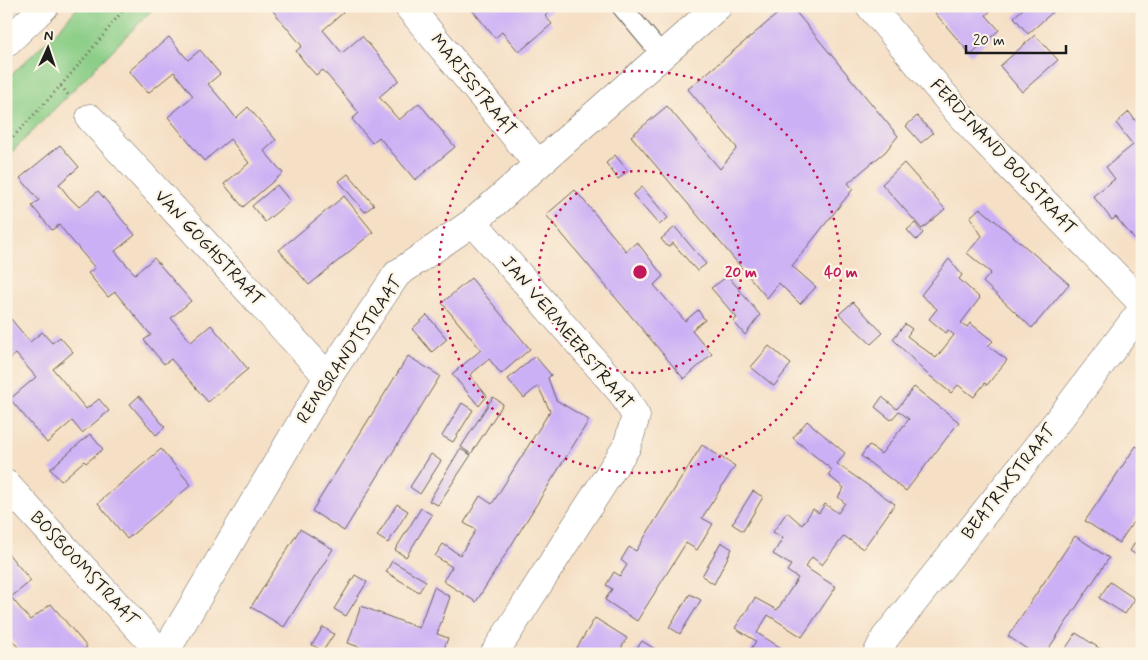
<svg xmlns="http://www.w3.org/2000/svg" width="1148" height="660" font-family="Mynerve,sans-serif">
<rect width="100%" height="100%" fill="#fcf5e5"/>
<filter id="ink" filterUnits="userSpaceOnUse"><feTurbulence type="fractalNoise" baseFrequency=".02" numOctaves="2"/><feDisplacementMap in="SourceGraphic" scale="10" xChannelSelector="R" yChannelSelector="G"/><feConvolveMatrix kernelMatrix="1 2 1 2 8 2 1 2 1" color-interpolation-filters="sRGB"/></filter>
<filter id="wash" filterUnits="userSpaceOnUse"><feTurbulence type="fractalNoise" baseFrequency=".0096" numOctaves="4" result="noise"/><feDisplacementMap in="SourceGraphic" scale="20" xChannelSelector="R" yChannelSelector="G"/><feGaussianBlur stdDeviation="1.12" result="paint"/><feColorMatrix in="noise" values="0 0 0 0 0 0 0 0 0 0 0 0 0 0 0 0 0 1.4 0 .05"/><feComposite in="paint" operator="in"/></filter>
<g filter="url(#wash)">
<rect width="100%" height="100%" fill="#f5dfc5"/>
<!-- green -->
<path fill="#8bce87" stroke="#547552" d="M 79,6 L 156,6 L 6,158 L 6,80 L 55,33 Z"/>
<g id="blocks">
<!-- building -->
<path fill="#ccb0f5" d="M 269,6 L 337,6 L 343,13 L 323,30 L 342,53 L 362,36 L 399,80 L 379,97 L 399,120 L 419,103 L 455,147 L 415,180 L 379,137 L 372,143 L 352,119 L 359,113 L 323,70 L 316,75 L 306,64 L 296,51 L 302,46 Z
M 469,6 L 556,6 L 545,16 L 552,24 L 519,52 L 502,32 L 495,38 Z
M 787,6 L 791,6 L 898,136 L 885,152 L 848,183 L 853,189 L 792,266 L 816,287 L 800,304 L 779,283 L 767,298 L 631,136 L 667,106 L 720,169 L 737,148 L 688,89 Z
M 929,6 L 997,6 L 986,15 L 999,30 L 971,55 Z
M 1026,6 L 1053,6 L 1056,9 L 1028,34 L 1014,17 Z
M 1035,35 L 1058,60 L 1022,92 L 1000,66 Z
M 169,37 L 188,60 L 200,50 L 220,74 L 208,84 L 226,105 L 236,118 L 248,107 L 276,140 L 264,151 L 283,173 L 243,207 L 224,184 L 249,163 L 230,139 L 204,161 L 168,117 L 193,96 L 174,72 L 148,93 L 129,71 Z
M 1129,112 L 1142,129 L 1142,235 L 1135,240 L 1116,217 L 1112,220 L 1093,196 L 1115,179 L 1106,167 L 1133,145 L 1116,123 Z
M 917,116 L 933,133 L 921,143 L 906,126 Z
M 60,145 L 79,167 L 59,184 L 68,196 L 79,207 L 98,191 L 135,235 L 115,251 L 125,263 L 135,274 L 154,258 L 191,301 L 171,318 L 191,342 L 211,325 L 248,369 L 208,402 L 171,359 L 164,364 L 144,340 L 151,335 L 115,292 L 108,297 L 88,273 L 95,268 L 59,225 L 52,230 L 32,206 L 39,200 L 20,178 Z
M 615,155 L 628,171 L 618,179 L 606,163 Z
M 904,163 L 945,209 L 922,229 L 882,184 Z
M 348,174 L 374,205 L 365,212 L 339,181 Z
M 277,185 L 290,201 L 265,222 L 252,206 Z
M 642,187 L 668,218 L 659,225 L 633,195 Z
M 575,190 L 626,251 L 637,242 L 663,276 L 654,285 L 685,321 L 698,310 L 705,320 L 692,330 L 712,354 L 684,379 L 546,215 Z
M 344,196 L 373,232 L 309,285 L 279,250 Z
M 980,208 L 1069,284 L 1032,328 L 983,282 L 991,273 L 967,253 L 982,236 L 970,217 Z
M 915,223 L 923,233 L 916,240 L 907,230 Z
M 675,227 L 706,264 L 697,271 L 673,243 L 668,247 L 661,239 Z
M 949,259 L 962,275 L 959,279 L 980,298 L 961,323 L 967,327 L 970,323 L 993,341 L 988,346 L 1007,360 L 987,385 L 985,383 L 974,397 L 958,385 L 951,393 L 925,372 L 893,339 L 905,324 L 912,329 L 907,336 L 936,358 L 954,335 L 948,330 L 946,333 L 929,319 L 937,309 L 921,295 Z
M 728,276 L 760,315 L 745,335 L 733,321 L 737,318 L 711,288 Z
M 471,278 L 530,349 L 501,374 L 489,359 L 470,375 L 487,396 L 479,406 L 452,374 L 481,350 L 442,303 Z
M 853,302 L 883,333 L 871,344 L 839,314 Z
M 6,313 L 30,342 L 42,332 L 52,343 L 60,337 L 73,352 L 53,369 L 86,409 L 99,399 L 109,411 L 82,433 L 72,421 L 47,443 L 10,399 L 36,377 L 16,354 L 6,362 Z
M 427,315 L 447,339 L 432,352 L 412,329 Z
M 769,346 L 791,364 L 774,386 L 751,367 Z
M 408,356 L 440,376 L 344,531 L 312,511 Z
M 535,356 L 551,375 L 548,378 L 556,400 L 589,420 L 476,602 L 443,581 L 452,567 L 435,556 L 443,544 L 460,555 L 476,530 L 464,523 L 480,496 L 492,504 L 550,411 L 538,386 L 524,398 L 508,379 Z
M 914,387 L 959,422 L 906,491 L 861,456 L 869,445 L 881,454 L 909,419 L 899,411 L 891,420 L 875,407 L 882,397 L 897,409 Z
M 139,396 L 165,427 L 156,435 L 130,404 Z
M 493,397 L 503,404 L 471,454 L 461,447 Z
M 462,403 L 473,410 L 453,442 L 442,436 Z
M 807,421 L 845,453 L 837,464 L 895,504 L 863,549 L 844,536 L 822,565 L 812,557 L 805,567 L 836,587 L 802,637 L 768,615 L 757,633 L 791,654 L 748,654 L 756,641 L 735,628 L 755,598 L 777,610 L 798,578 L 787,571 L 791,565 L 773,554 L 783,538 L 773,532 L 787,512 L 802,525 L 813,509 L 819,513 L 825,504 L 838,513 L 845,503 L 838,497 L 844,488 L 828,475 L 832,470 L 793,438 Z
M 90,434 L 103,449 L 86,463 L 84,461 L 61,481 L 50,469 Z
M 702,445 L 735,466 L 702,518 L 713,524 L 697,550 L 686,543 L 637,621 L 605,600 L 612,589 L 606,585 L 614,572 L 620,576 L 627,565 L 621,560 L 629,547 L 636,551 Z
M 1136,446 L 1142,450 L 1142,509 L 1119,543 L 1085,521 Z
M 161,449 L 191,485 L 127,539 L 98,503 Z
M 460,449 L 471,455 L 438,505 L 429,501 Z
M 431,454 L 441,461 L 420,494 L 410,487 Z
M 753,491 L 763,497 L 743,531 L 732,524 Z
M 397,504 L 408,511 L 388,543 L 377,536 Z
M 421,508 L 432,515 L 406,557 L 395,550 Z
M 300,529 L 333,549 L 284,627 L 251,607 Z
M 1140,534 L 1142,535 L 1142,558 L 1130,551 Z
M 1075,536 L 1109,558 L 1045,654 L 1034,654 L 1008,636 Z
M 721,542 L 732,549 L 714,584 L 702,576 Z
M 6,551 L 31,581 L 11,597 L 30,620 L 51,604 L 87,647 L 79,654 L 24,654 L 10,638 L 6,641 Z
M 392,561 L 426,581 L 419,592 L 386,572 Z
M 355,575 L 367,582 L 346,616 L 334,609 Z
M 1110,582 L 1135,599 L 1125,614 L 1099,598 Z
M 434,587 L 450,597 L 437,634 L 448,638 L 442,654 L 378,654 L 348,643 L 361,606 L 419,628 Z
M 690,594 L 701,600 L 680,634 L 669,627 Z
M 595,618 L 627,638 L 618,654 L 573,654 Z
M 323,627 L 334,634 L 323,651 L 312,645 Z
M 1076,633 L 1102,650 L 1099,654 L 1075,654 L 1066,648 Z
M 642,641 L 663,654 L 633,654 Z"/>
</g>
</g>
<g filter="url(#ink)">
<use href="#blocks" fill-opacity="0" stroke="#686057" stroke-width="1"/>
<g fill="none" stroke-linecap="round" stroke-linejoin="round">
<defs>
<path id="lane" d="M 621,6 L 662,55"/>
<path id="street" d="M 408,6 L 537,163
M 870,6 L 963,118 L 1142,303
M 90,118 L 328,377
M 473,222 L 622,393 L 636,416 L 627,446 L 494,654
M 6,484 L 162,654
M 164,654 L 328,377 L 397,274 L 473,222 L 718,6
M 877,654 L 885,638 L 1063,414 L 1142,310"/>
<path id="secondary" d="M 6,43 L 45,6"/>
</defs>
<!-- lane casing -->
<use href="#lane" stroke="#686057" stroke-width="21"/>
<!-- street casing -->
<use href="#street" stroke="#686057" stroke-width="29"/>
<!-- secondary casing -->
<use href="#secondary" stroke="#686057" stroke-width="29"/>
<!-- path -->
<path stroke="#686057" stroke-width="3" stroke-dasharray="1 4" stroke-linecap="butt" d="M 61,86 L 70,97
M 6,144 C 49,100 89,55 126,6"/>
<!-- lane -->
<use href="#lane" stroke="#fff" stroke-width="19"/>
<!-- street -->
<use href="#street" stroke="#fff" stroke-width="28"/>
<!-- secondary -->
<use href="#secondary" stroke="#fff" stroke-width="28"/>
</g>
</g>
<!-- distance rings -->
<g fill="none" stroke="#c2185b" stroke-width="2.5" stroke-dasharray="2.5 5">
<circle cx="640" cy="272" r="101"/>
<circle cx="640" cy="272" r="201"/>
</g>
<g text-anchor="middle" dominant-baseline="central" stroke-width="4.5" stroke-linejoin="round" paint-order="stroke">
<!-- street labels -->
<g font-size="18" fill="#1c1c1c" stroke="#fcf5e5">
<text transform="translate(473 85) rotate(51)">MARISSTRAAT</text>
<text transform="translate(1003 157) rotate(47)">FERDINAND BOLSTRAAT</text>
<text transform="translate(209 248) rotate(47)">VAN GOGHSTRAAT</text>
<text transform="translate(567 333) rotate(50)">JAN VERMEERSTRAAT</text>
<text transform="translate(350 350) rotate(-56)">REMBRANDTSTRAAT</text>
<text transform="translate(1009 482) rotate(-52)">BEATRIXSTRAAT</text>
<text transform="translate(84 569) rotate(47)">BOSBOOMSTRAAT</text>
</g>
</g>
<circle cx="640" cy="272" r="8" fill="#c2185b" stroke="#fcf5e5" stroke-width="2.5"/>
<g font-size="15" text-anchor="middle" font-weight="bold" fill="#c2185b" stroke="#fcf5e5" stroke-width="4.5" stroke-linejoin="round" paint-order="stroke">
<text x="741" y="277">20 m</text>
<text x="841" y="277">40 m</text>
</g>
<!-- margin -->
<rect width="1148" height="660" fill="none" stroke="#fcf5e5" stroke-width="25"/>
<!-- north arrow -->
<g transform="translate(48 48) rotate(3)" stroke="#fcf5e5" stroke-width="4" paint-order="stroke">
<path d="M0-4L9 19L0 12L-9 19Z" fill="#1c1c1c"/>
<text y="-8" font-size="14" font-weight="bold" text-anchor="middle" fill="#1c1c1c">N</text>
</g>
<!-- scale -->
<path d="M966 45v8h100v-8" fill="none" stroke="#1c1c1c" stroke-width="2.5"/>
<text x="973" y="45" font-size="15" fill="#1c1c1c" stroke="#fcf5e5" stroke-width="4" paint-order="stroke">20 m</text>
</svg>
